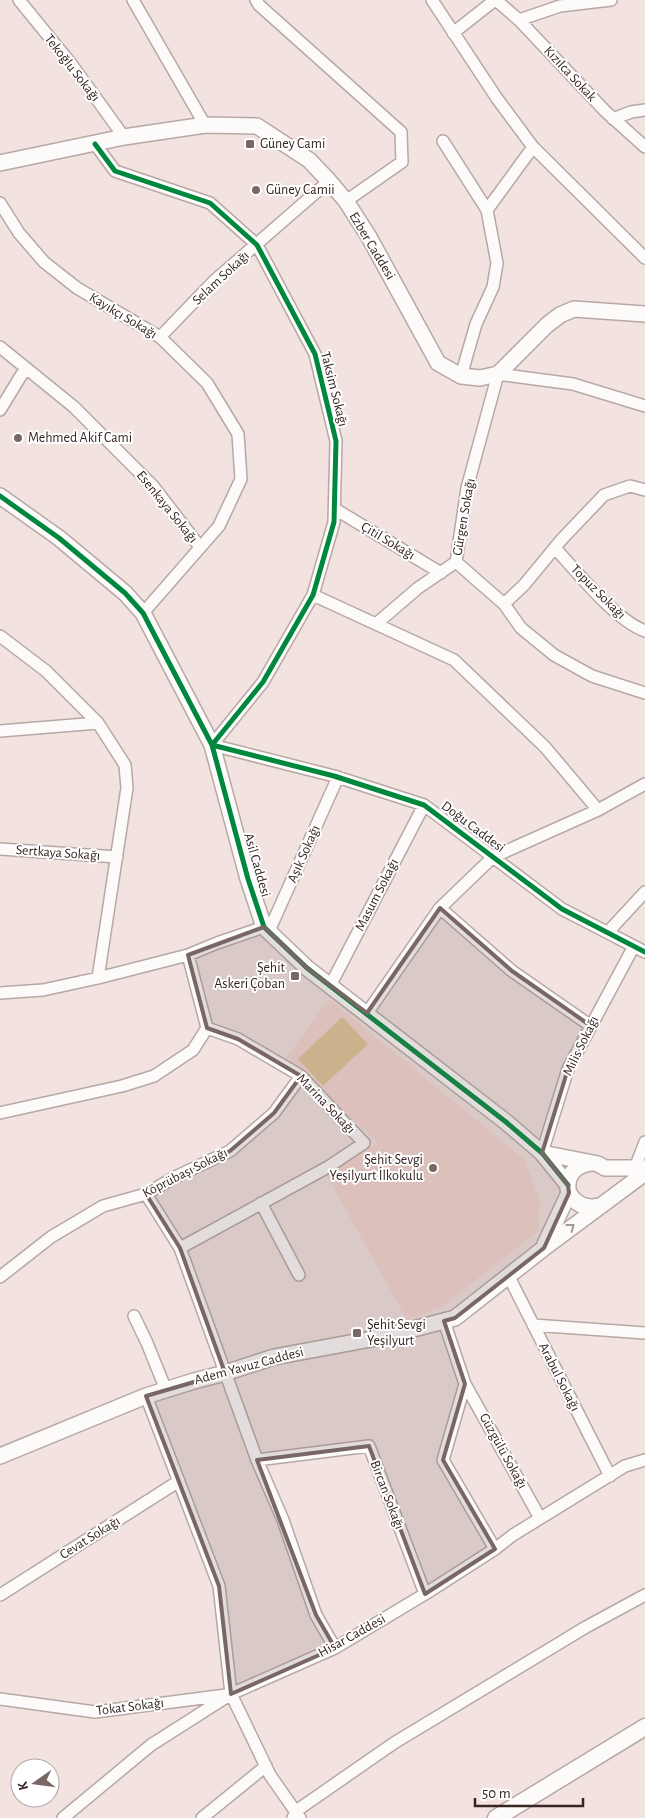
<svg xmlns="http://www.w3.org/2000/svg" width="645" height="1818" font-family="'Alegreya Sans',sans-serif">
<rect width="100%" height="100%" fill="#f2e2e0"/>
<!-- built -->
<path fill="#f6d6d1" d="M 329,999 L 524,1159 L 540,1200 L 538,1231 L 443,1306 L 407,1320 L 327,1176 L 378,1142 L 286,1058 Z"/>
<!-- garden -->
<path fill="#dfc697" d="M 342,1017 L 368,1044 L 323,1086 L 298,1059 Z"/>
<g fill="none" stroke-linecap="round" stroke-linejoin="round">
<defs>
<path id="minor" d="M 19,0 L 72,65 L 124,137
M 133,0 L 205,125
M 256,0 L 259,5 L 401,132 L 402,162 L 346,201
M 432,0 L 496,97 L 533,147 L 645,258
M 496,0 L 519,20 L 605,111 L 645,147
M 519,20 L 560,6 L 611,0
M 453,33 L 495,0
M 613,119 L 631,112 L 645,110
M 443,141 L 487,210
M 95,144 L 115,171 L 210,203 L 257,245 L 315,354 L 336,441 L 334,522 L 313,595 L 263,682 L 212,745 L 334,776 L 424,805 L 562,909 L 645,952
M 0,203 L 19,233 L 44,262 L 77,288 L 160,337 L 207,383 L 238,434 L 241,479 L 219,526 L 143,613
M 160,337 L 214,281 L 329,181
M 0,347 L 74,407 L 153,486 L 200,547
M 461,376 L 476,324 L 493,287 L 497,263 L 487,210 L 533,147
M 0,410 L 25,369
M 335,509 L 441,573
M 555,548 C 577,572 615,620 645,631
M 456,562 L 504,604 L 524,585 L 562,539 L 604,495 L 630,486 L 645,490
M 313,595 L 454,660 L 545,747 L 598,810
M 504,604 L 521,628 L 554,655 L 592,676 L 645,693
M 376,624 L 418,588 L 456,562 L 467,488 L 498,374 L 573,384 L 645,406
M 0,636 L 46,671 L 98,723 L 125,765 L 127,788 L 98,978
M 0,731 L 98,723
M 0,849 L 117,857
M 440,908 L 493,857 L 598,810 L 645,784
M 269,931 L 338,777
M 608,932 L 645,892
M 330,986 L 424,805
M 0,993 L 43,990 L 98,978 L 188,955 L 217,943 L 264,927
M 367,1013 L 440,908 L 512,971 L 591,1026
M 0,1113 L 122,1086 L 154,1076 L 193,1050 L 207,1028 L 188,955
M 542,1153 L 568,1069 L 634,946
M 635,1168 L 645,1142
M 146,1194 L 180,1248 L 257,1460 L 283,1520 L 316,1615 L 335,1648
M 261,1203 L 299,1275
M 180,1248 L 328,1167 L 364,1143 L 301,1076 L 238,1039 L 207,1028
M 0,1277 L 51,1237 L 103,1206 L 146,1194 L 175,1177 L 230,1151 L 274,1113 L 301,1076
M 509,1277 L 610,1476
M 134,1316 L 147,1343 L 166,1390
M 444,1321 L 465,1384 L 443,1460 L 495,1549
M 533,1325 L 645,1333
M 465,1384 L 540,1518
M 146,1396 L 219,1586 L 231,1694 L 270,1775 L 300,1818
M 257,1460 L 369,1446 L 425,1594
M 0,1595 L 179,1481
M 0,1699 L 95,1712 L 226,1695
M 63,1818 L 151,1745 L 231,1694 L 335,1648 L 425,1594 L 495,1549 L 513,1535 L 625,1466 L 645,1460
M 202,1818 L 266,1766
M 293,1818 L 296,1811 L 394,1743 L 586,1627 L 645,1595"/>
<path id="tertiary" d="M 0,163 L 124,137 L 205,125 L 257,126 L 309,160 L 329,181 L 346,201 L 369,237 L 438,363 L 461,376 L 480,378 L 498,374 L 547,325 L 560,315 L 574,309 L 645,314
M 0,496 L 59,538 L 125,593 L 143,613 L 212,745 L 248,879 L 264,927 L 307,968 L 506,1122 L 542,1153 L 568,1185
M 542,1153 L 598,1164 L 605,1168 L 645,1168
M 569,1193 C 576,1205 586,1209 599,1206
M 545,1244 L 569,1193 C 564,1177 575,1165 591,1163
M 0,1456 L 146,1396 L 194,1381 L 225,1373 L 274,1357 L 387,1336 L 455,1318 L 544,1248 L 645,1173"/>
<path id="secondary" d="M 496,1818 L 645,1727"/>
</defs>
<!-- minor casing -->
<use href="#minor" stroke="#b7a8a6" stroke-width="14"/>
<!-- tertiary casing -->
<use href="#tertiary" stroke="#b7a8a6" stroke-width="18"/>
<!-- secondary casing -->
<use href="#secondary" stroke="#b7a8a6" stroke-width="19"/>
<!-- minor -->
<use href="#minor" stroke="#fdfbfa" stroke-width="11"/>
<!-- tertiary -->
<use href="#tertiary" stroke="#fdfbfa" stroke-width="15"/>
<!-- secondary -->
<use href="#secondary" stroke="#fdfbfa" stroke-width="16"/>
<defs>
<path id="cycleway" d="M 95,144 L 115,171 L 210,203 L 257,245 L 315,354 L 336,441 L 334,522 L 313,595 L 263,682 L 212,745 L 334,776 L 424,805 L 562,909 L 645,952
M 0,496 L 59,538 L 125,593 L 143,613 L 212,745 L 248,879 L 264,927 L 307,968 L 506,1122 L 542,1153 L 568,1185"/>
</defs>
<!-- cycleway casing -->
<use href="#cycleway" stroke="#fff" stroke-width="8"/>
<!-- cycleway -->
<use href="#cycleway" stroke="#00873e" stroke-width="5"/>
</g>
<!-- one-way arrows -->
<defs><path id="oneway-chevron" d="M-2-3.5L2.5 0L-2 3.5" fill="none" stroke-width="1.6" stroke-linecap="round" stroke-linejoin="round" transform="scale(1.25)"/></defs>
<use stroke="#a49b99" href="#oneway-chevron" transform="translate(571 1227) rotate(-37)"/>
<!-- marked area -->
<path fill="#786764" fill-opacity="0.2" stroke="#786764" stroke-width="4" stroke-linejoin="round" d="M 440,908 L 512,971 L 591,1026 L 568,1069 L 542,1153 L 568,1185 L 569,1193 L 544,1248 L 455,1318 L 444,1321 L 465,1384 L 443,1460 L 495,1549 L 425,1594 L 369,1446 L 257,1460 L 316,1615 L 335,1648 L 231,1694 L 219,1586 L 146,1396 L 225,1373 L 180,1248 L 146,1194 L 230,1151 L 274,1113 L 301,1076 L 238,1039 L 207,1028 L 188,955 L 264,927 L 307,968 L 367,1013 Z"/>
<!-- markers -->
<g fill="#786764" stroke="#fff" stroke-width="2">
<rect x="245" y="139" width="10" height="10" rx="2.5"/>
<circle cx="256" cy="190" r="5"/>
<circle cx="18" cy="438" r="5"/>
<rect x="290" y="971" width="10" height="10" rx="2.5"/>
<circle cx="433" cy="1168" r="5"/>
<rect x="352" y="1328" width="10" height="10" rx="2.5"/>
</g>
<g text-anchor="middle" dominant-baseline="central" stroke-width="4" stroke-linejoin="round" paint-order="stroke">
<!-- street labels -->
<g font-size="14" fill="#372522" stroke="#fff">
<text transform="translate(72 68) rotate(52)">Tekoğlu Sokağı</text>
<text transform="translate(570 74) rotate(47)">Kızılca Sokak</text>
<text transform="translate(372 246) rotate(59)">Ezber Caddesi</text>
<text transform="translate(221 278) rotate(-43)">Selam Sokağı</text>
<text transform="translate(123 316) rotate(31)">Kayıkçı Sokağı</text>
<text transform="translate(334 389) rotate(76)">Taksim Sokağı</text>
<text transform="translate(167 507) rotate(51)">Esenkaya Sokağı</text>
<text transform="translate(464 517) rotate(-80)">Gürgen Sokağı</text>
<text transform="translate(388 541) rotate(31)">Çitil Sokağı</text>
<text transform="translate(598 592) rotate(45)">Topuz Sokağı</text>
<text transform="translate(473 827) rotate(37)">Doğu Caddesi</text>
<text transform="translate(58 853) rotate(4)">Sertkaya Sokağı</text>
<text transform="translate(304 854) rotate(-66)">Aşık Sokağı</text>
<text transform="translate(257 865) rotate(74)">Asil Caddesi</text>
<text transform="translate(377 895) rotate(-63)">Masum Sokağı</text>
<text transform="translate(581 1046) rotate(-64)">Milis Sokağı</text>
<text transform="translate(326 1104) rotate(46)">Marina Sokağı</text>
<text transform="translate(185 1173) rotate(-27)">Köprübaşı Sokağı</text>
<text transform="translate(249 1366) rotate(-15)">Adem Yavuz Caddesi</text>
<text transform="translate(559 1377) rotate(63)">Arabul Sokağı</text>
<text transform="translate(503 1451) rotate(61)">Güzgülü Sokağı</text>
<text transform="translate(387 1495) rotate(69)">Bircan Sokağı</text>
<text transform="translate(90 1538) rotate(-32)">Cevat Sokağı</text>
<text transform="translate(352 1636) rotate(-29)">Hisar Caddesi</text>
<text transform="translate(130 1707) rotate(-7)">Tokat Sokağı</text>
</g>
<!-- poi labels -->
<g font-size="14" fill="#372522" stroke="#fff" text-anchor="start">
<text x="260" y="144">Güney Cami</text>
<text x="266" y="190">Güney Camii</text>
<text x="28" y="438">Mehmed Akif Cami</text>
<text x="285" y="968" text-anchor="end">Şehit<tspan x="285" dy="16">Askeri Çoban</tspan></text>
<text x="423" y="1160" text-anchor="end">Şehit Sevgi<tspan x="423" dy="16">Yeşilyurt İlkokulu</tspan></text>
<text x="367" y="1325">Şehit Sevgi<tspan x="367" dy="16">Yeşilyurt</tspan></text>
</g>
</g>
<!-- north arrow -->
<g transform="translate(35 1783) rotate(256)"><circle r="24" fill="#ffffff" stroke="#afa8a7"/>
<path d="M0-4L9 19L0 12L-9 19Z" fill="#786764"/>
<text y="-8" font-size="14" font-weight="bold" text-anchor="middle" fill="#372522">K</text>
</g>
<!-- scale -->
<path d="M475 1798v8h108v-8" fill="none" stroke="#372522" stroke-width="2.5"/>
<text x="482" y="1798" font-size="15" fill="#372522" stroke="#ffffff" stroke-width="4" paint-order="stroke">50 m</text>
</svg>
